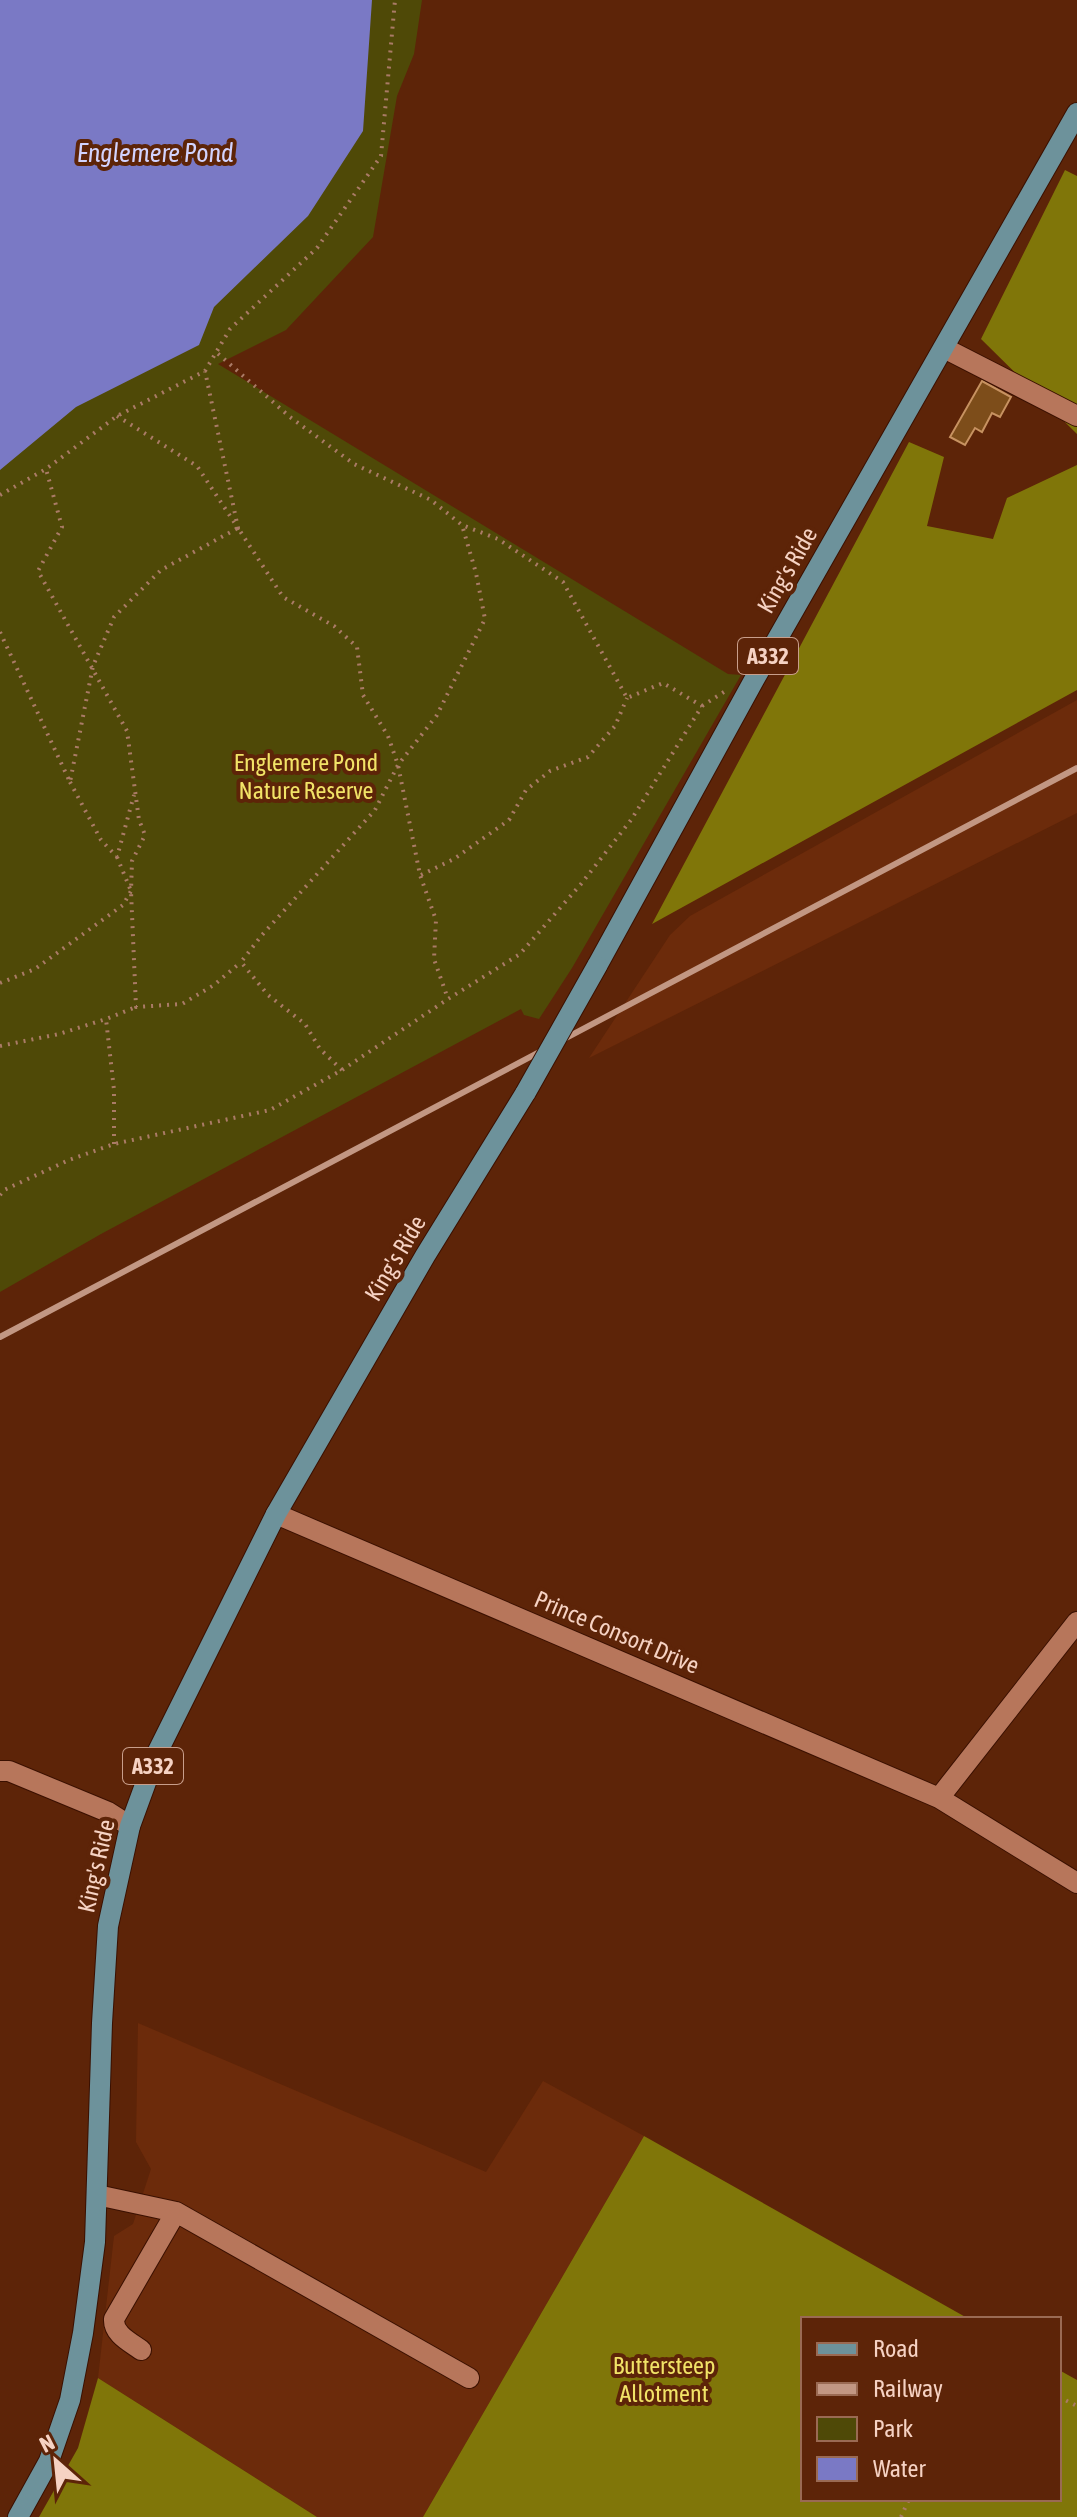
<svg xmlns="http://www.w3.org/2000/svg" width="1077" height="2517" font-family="'Asap Condensed',sans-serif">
<rect width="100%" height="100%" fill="#5d2408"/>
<!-- built -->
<path fill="#6c2b0b" d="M 1077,700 L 1077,813 L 589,1058 L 670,935 L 690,916 Z
M 138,2023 L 486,2172 L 543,2081 L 644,2136 L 423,2517 L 317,2517 L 98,2378 L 114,2236 L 133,2224 L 151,2169 L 136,2142 Z"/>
<!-- green -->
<path fill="#4f4907" d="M 0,0 L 422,0 L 414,54 L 397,96 L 373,237 L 286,330 L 218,364 L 728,674 L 741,675 L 572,968 L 539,1019 L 524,1015 L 521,1009 L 101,1234 L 0,1292 Z"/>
<!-- forest -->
<path fill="#807609" d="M 1065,170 L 1077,176 L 1077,434 L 981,339 Z
M 909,442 L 944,457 L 927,526 L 993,539 L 1007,498 L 1077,465 L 1077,690 L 652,924 Z
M 644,2136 L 969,2319 L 803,2319 L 803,2499 L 1059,2499 L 1059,2370 L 1077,2380 L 1077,2517 L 423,2517 Z
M 98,2378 L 317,2517 L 39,2517 L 78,2448 Z"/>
<!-- water -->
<path fill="#7a79c5" d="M 0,0 L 372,0 L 363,131 L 308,216 L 214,307 L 199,345 L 76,407 L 0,470 Z"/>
<!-- building -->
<path fill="#7d4d1a" stroke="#c79261" stroke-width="2" d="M 982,381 L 1011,397 L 1000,417 L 992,413 L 982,432 L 975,428 L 965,445 L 950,437 Z"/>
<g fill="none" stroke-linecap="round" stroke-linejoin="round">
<defs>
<path id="minor" d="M 944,348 L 1077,416
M 276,1514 L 939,1798 L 1077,1883
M 0,1771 L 9,1771 L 108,1812 L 130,1826
M 939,1798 L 1077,1622
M 97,2195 L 176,2212 L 469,2378
M 141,2350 C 130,2342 113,2334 114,2319 L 176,2212"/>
<path id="major" d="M 597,966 L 754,680 L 1077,113
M 18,2517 L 49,2461 L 70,2400 L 83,2333 L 95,2242 L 102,2023 L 108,1926 L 130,1826 L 156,1755 L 276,1514 L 425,1256 L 526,1092"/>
</defs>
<!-- minor casing -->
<use href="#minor" stroke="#3a1000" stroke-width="22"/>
<!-- major casing -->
<use href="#major" stroke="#3a1000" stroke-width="22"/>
<!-- path -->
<path stroke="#aa7b66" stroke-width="4" stroke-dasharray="2 6" stroke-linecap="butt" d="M 117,416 L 197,466 L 238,528 L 205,371
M 0,495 L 46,469 L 117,416 L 205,371 L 230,329 L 317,248 L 381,156 L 395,0
M 0,632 L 70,782 L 93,666 L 114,617 L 161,570 L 238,528 L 283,597 L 334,626 L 357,647 L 363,695 L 388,736 L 398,765 L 420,875 L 436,920 L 434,959 L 448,999
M 702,706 L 727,690
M 70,782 L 101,840 L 117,857 L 134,795
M 117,857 L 131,891 L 136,1007 L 182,1004 L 214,985 L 241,962
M 421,875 L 454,859 L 509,820 L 526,790 L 550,771 L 588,757 L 615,726 L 627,698
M 0,983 L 35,969 L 123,905 L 131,891 L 132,861 L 145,835 L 139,820 L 127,731 L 38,571 L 62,527 L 46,469
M 0,1046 L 59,1034 L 106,1019
M 342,1070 L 320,1049 L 305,1024 L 268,995 L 241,962 L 262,935 L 375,810 L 398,765 L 437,715 L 485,619 L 476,573 L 462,525
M 114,1144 L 114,1090 L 106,1019 L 136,1007
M 0,1195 L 4,1190 L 69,1160 L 114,1144 L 270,1110 L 342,1070 L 448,999 L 520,954 L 581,884 L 631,820 L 702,706 L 663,683 L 627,698 L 563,582 L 498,539 L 462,525 L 431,500 L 354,464 L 290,417 L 216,352
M 1059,2397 L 1077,2406
M 901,2517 L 909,2499"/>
<!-- minor -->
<use href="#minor" stroke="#b7765b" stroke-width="20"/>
<!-- major -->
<use href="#major" stroke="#6d929b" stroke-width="20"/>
<!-- rail -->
<path stroke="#c29783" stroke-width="6" d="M 0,1337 L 1077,768"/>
<defs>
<path id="major-bridge" d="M 526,1092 L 597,966"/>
</defs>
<!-- major-bridge casing -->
<use href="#major-bridge" stroke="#3a1000" stroke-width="22" stroke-linecap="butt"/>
<!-- major-bridge -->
<use href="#major-bridge" stroke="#6d929b" stroke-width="20"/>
</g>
<g text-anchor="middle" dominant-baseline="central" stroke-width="8" stroke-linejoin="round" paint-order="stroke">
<!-- shield labels -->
<g fill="#5d2408" stroke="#c89e8b" stroke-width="2">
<rect x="738" y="638" width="60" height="36" rx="6"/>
<rect x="123" y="1748" width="60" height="36" rx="6"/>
</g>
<g font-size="22" font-weight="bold" fill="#f6d2c3">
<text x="768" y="656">A332</text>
<text x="153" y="1766">A332</text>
</g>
<!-- street labels -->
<g font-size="24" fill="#f6d2c3" stroke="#5d2408">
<text transform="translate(787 570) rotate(-60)">King's Ride</text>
<text transform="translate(395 1258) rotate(-59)">King's Ride</text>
<text transform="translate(617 1632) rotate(23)">Prince Consort Drive</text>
<text transform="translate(96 1866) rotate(-77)">King's Ride</text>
</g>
<!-- park labels -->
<g font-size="24" fill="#f1e367" stroke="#5d2408">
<text x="306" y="762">Englemere Pond<tspan x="306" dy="28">Nature Reserve</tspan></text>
<text x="664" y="2365">Buttersteep<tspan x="664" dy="28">Allotment</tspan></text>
</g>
<!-- water labels -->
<g font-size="26" font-style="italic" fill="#d2d3fe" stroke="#5d2408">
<text x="155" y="153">Englemere Pond</text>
</g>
</g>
<!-- legend -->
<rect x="801" y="2317" width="260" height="184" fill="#5d2408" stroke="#9a6a53" stroke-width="2"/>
<rect x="817" y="2343" width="40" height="12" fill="#6d929b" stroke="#9a6a53" stroke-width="2"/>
<text x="873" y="2357" font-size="24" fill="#f6d2c3">Road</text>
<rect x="817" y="2383" width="40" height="12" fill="#c29783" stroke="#9a6a53" stroke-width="2"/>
<text x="873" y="2397" font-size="24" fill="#f6d2c3">Railway</text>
<rect x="817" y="2417" width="40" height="24" fill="#4f4907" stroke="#9a6a53" stroke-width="2"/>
<text x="873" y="2437" font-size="24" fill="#f6d2c3">Park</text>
<rect x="817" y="2457" width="40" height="24" fill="#7a79c5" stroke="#9a6a53" stroke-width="2"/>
<text x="873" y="2477" font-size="24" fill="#f6d2c3">Water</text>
<!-- north arrow -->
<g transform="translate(56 2461) rotate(333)" stroke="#5d2408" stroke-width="6" paint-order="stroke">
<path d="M0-6L14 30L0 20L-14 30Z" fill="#f6d2c3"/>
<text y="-12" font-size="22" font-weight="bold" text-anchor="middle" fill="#f6d2c3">N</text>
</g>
</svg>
